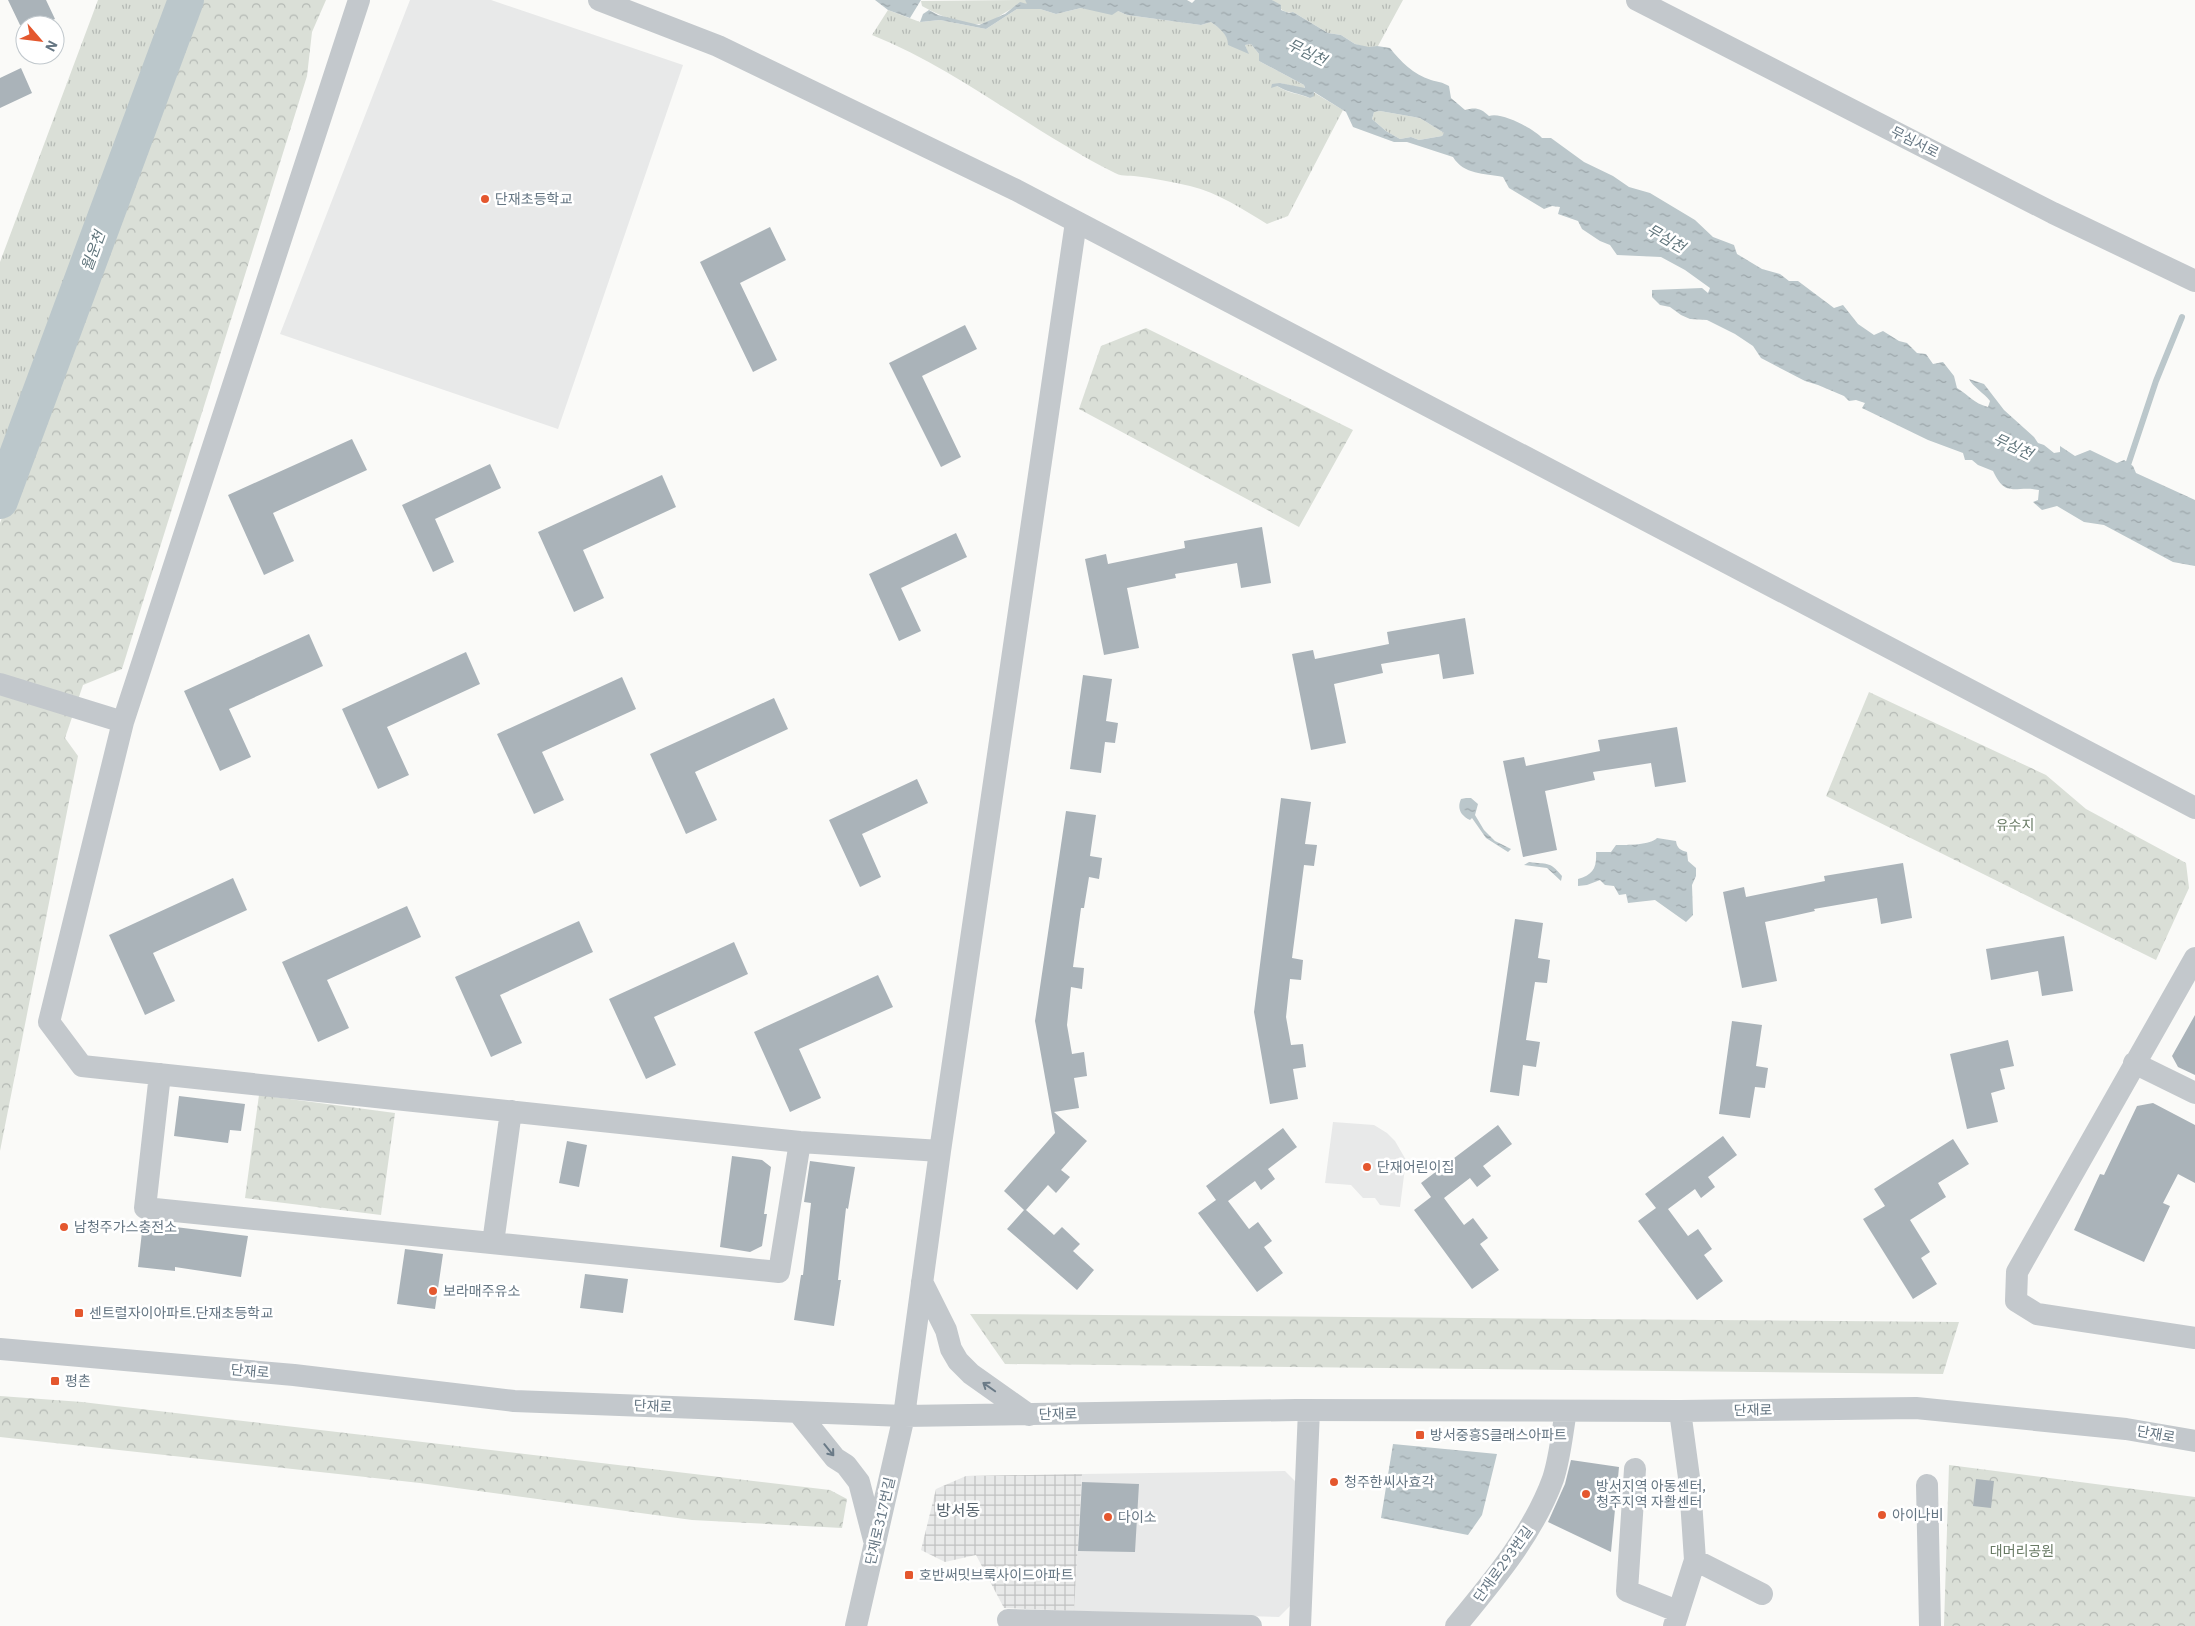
<svg xmlns="http://www.w3.org/2000/svg" width="2195" height="1626" font-family="'IBM Plex Sans','Noto Sans KR',sans-serif">
<defs>
<pattern id="industrial-grid" width="8" height="8" patternUnits="userSpaceOnUse" patternTransform="scale(1.25)"><rect width="8" height="8" fill="#e8e9e9"/><path d="M0 4h8M4 0v8" fill="none" stroke="#c0c1c2"/></pattern>
<pattern id="grass-tufts" width="24" height="20" patternUnits="userSpaceOnUse" patternTransform="scale(1.25)"><rect width="24" height="20" fill="#dadfd7"/><path d="M3 7l-1-3M5 7V3M7 7l1-3M15 17l-1-3M17 17v-4M19 17l1-3" fill="none" stroke="#b4b9b4"/></pattern>
<pattern id="forest-crowns" width="20" height="18" patternUnits="userSpaceOnUse" patternTransform="scale(1.25)"><rect width="20" height="18" fill="#dadfd7"/><path d="M2 6a3 3 0 1 1 6 0M12 15a3 3 0 1 1 6 0" fill="none" stroke="#b4b9b4"/></pattern>
<pattern id="water-ripples" width="26" height="14" patternUnits="userSpaceOnUse" patternTransform="scale(1.25)"><rect width="26" height="14" fill="#bbc7cb"/><path d="M2 4q2-2 4 0t4 0M15 11q2-2 4 0t4 0" fill="none" stroke="#9ca6aa"/></pattern>
</defs>
<rect width="100%" height="100%" fill="#fafaf8"/>
<!-- built -->
<path fill="#e8e9e9" d="M 410,0 L 491,0 L 683,65 L 558,429 L 280,334 Z
M 1333,1122 L 1374,1125 L 1387,1133 L 1395,1141 L 1406,1160 L 1400,1207 L 1380,1205 L 1375,1198 L 1363,1198 L 1351,1185 L 1325,1183 Z
M 1285,1471 L 1299,1485 L 1294,1602 L 1279,1617 L 1074,1611 L 1082,1474 Z"/>
<!-- industrial -->
<path fill="url(#industrial-grid)" d="M 1082,1474 L 1074,1611 L 1004,1608 L 976,1555 L 945,1562 L 921,1550 L 936,1489 L 966,1476 Z"/>
<!-- grass -->
<path fill="url(#grass-tufts)" d="M 98,0 L 177,0 L 0,475 L 0,262 Z
M 1025,0 L 1028,4 C 1012,6 1007,12 993,20 C 972,32 941,16 922,6 L 921,1 Z
M 1272,0 L 1403,0 L 1378,46 L 1369,48 L 1355,44 L 1341,35 L 1328,33 L 1293,12 C 1284,15 1278,6 1272,0 Z
M 1081,8 L 1118,11 L 1127,15 L 1201,25 L 1211,22 L 1222,30 L 1228,39 L 1248,53 L 1245,45 L 1251,44 L 1259,54 L 1259,61 L 1304,85 L 1305,89 L 1280,83 L 1277,86 C 1289,94 1298,93 1310,98 L 1313,92 L 1343,110 L 1288,216 L 1267,224 C 1242,209 1219,193 1190,186 C 1172,182 1152,178 1134,176 C 1127,175 1122,177 1115,173 C 1032,132 959,70 872,35 L 888,10 L 920,22 L 940,20 L 986,29 L 1017,9 L 1040,9 L 1056,14 Z
M 1380,111 L 1420,118 L 1444,133 L 1442,136 L 1419,140 L 1411,137 L 1400,139 L 1386,131 L 1372,119 L 1374,112 Z"/>
<!-- forest -->
<path fill="url(#forest-crowns)" d="M 191,0 L 326,0 L 312,32 L 307,76 L 122,669 L 83,685 L 65,738 L 78,756 L 0,1151 L 0,523 Z
M 1146,328 L 1353,430 L 1299,527 L 1079,409 L 1101,346 Z
M 1869,692 L 2046,775 L 2086,809 L 2186,863 L 2189,888 L 2156,960 L 1826,796 Z
M 259,1095 L 395,1113 L 381,1215 L 245,1198 Z
M 970,1314 L 1105,1315 L 1959,1322 L 1943,1374 L 1005,1364 Z
M 0,1396 L 82,1402 L 830,1490 L 847,1499 L 842,1528 L 692,1520 L 420,1483 L 0,1437 Z
M 1949,1465 L 2195,1497 L 2195,1626 L 1944,1626 Z"/>
<!-- water -->
<path fill="url(#water-ripples)" fill-rule="evenodd" d="M 875,0 L 921,0 L 910,18 L 888,10 Z
M 1025,0 L 1187,0 L 1192,3 L 1195,0 L 1272,0 L 1281,5 L 1281,10 L 1289,13 L 1293,12 L 1328,33 L 1341,35 L 1355,44 L 1369,47 L 1377,46 L 1390,48 C 1401,62 1413,74 1431,80 C 1438,82 1442,82 1449,86 L 1451,98 L 1465,110 C 1475,107 1481,108 1489,116 C 1501,111 1534,129 1542,138 L 1551,138 L 1584,162 L 1613,176 L 1629,187 L 1650,193 L 1695,220 L 1713,237 L 1734,245 L 1737,254 L 1762,269 L 1780,274 L 1789,281 L 1798,281 L 1834,308 L 1843,305 L 1858,324 L 1874,335 L 1883,331 L 1899,341 L 1907,343 L 1917,353 L 1926,354 L 1933,364 L 1943,362 L 1954,376 L 1957,388 C 1970,396 1973,403 1988,407 L 1990,401 C 1984,393 1973,387 1969,379 L 1984,384 L 2004,410 L 2034,437 L 2038,443 L 2044,445 L 2054,453 L 2060,452 L 2060,446 L 2075,456 L 2090,450 L 2117,463 L 2124,460 L 2133,466 L 2136,473 L 2195,500 L 2195,566 L 2173,562 L 2104,525 L 2084,522 L 2057,506 L 2042,510 L 2033,502 L 2038,500 L 2039,490 C 2015,485 2006,499 1993,471 L 1978,465 L 1972,460 L 1965,460 L 1963,453 L 1928,440 L 1862,408 L 1865,403 L 1856,400 L 1849,401 L 1844,396 L 1818,385 L 1805,381 L 1761,358 L 1753,346 L 1735,334 L 1707,320 L 1690,319 L 1681,315 L 1670,307 L 1660,305 L 1652,297 L 1652,290 L 1702,288 L 1708,293 L 1710,288 L 1685,270 L 1661,257 L 1617,255 L 1610,245 L 1600,241 L 1582,229 L 1578,221 L 1558,214 L 1560,207 L 1552,206 L 1544,209 L 1509,188 L 1503,177 C 1484,173 1464,175 1453,157 L 1407,142 L 1394,142 L 1353,127 L 1346,112 L 1314,92 L 1314,96 L 1310,98 C 1298,93 1289,93 1277,86 L 1271,88 L 1272,84 L 1280,83 L 1305,88 L 1304,85 L 1259,61 L 1259,54 L 1251,44 L 1245,45 L 1249,54 L 1228,45 C 1228,34 1219,28 1211,22 L 1201,25 L 1127,15 L 1118,11 L 1112,15 L 1081,8 L 1056,14 L 1040,9 L 1017,9 L 986,29 L 940,20 L 920,22 L 923,14 L 929,10 L 938,15 L 979,25 L 1005,14 L 1020,2 L 1027,4 ZM 1380,111 L 1420,118 L 1444,133 L 1442,136 L 1419,140 L 1411,137 L 1400,139 L 1386,131 L 1372,119 L 1374,112 Z
M 1466,798 L 1471,798 L 1478,804 L 1475,815 L 1484,830 L 1495,841 L 1511,849 L 1508,852 L 1486,838 L 1472,818 L 1470,820 C 1460,815 1457,808 1461,799 Z
M 1657,838 L 1676,841 C 1677,848 1680,850 1687,852 L 1688,861 L 1696,868 L 1696,876 L 1692,885 L 1693,915 L 1686,922 L 1655,900 L 1628,903 L 1626,894 L 1619,895 L 1614,886 L 1605,885 L 1600,880 L 1587,885 L 1578,886 L 1578,879 C 1593,875 1597,868 1596,852 L 1611,852 L 1616,845 C 1627,845 1651,845 1657,838 Z
M 1529,862 C 1547,865 1549,860 1562,876 L 1561,881 L 1547,868 L 1524,865 Z
M 1393,1444 L 1497,1454 L 1482,1515 L 1468,1535 L 1381,1518 Z"/>
<g fill="none" stroke-linecap="round" stroke-linejoin="round">
<!-- stream -->
<path stroke="#bbc7cb" stroke-width="6" d="M 2126,471 L 2156,381 L 2182,317"/>
<!-- river -->
<path stroke="#bbc7cb" stroke-width="36" d="M 0,501 L 186,0"/>
</g>
<!-- building -->
<path fill="#aab3b9" d="M 8,0 L 46,0 L 55,19 L 41,25 L 20,25 Z
M 21,68 L 32,93 L 0,108 L 0,78 Z
M 770,227 L 786,260 L 740,283 L 777,360 L 753,372 L 700,262 Z
M 965,325 L 977,349 L 922,376 L 961,457 L 941,467 L 889,363 Z
M 352,439 L 367,470 L 273,513 L 294,561 L 264,575 L 228,495 Z
M 490,464 L 501,488 L 435,519 L 454,562 L 433,572 L 402,505 Z
M 662,475 L 676,507 L 583,550 L 604,598 L 574,612 L 538,532 Z
M 1262,527 L 1271,583 L 1241,588 L 1237,563 L 1175,574 L 1176,578 L 1127,588 L 1139,648 L 1104,655 L 1085,559 L 1106,554 L 1108,564 L 1185,548 L 1184,541 Z
M 956,533 L 967,557 L 901,588 L 921,631 L 899,641 L 869,574 Z
M 1465,618 L 1474,674 L 1443,679 L 1439,654 L 1381,664 L 1383,673 L 1334,684 L 1346,743 L 1311,750 L 1292,654 L 1313,650 L 1315,659 L 1389,644 L 1387,632 Z
M 309,634 L 323,666 L 229,709 L 251,757 L 220,771 L 184,691 Z
M 466,652 L 480,684 L 387,727 L 409,775 L 378,789 L 342,709 Z
M 1083,675 L 1112,679 L 1106,721 L 1118,723 L 1115,743 L 1105,742 L 1101,773 L 1070,769 Z
M 622,677 L 636,709 L 542,752 L 564,800 L 534,814 L 497,734 Z
M 774,698 L 788,729 L 695,772 L 717,820 L 686,834 L 650,754 Z
M 1677,727 L 1686,782 L 1655,787 L 1651,763 L 1593,772 L 1595,780 L 1545,791 L 1557,850 L 1523,857 L 1503,761 L 1524,757 L 1526,766 L 1600,751 L 1598,740 Z
M 917,779 L 928,803 L 862,834 L 881,877 L 860,887 L 829,820 Z
M 1281,798 L 1311,802 L 1305,844 L 1317,845 L 1314,866 L 1304,865 L 1292,958 L 1303,960 L 1301,980 L 1290,979 L 1286,1017 L 1291,1045 L 1303,1044 L 1306,1067 L 1293,1069 L 1298,1099 L 1270,1104 L 1254,1012 Z
M 1066,811 L 1096,815 L 1090,856 L 1102,858 L 1099,879 L 1089,877 L 1084,908 L 1081,908 L 1073,967 L 1084,968 L 1082,989 L 1071,987 L 1067,1025 L 1072,1054 L 1084,1052 L 1087,1076 L 1074,1078 L 1079,1108 L 1054,1112 L 1087,1141 L 1061,1170 L 1070,1177 L 1056,1193 L 1048,1185 L 1026,1210 L 1054,1235 L 1062,1227 L 1080,1244 L 1073,1251 L 1094,1270 L 1077,1290 L 1007,1229 L 1024,1210 L 1004,1191 L 1055,1133 L 1035,1021 Z
M 1903,863 L 1912,918 L 1881,924 L 1877,898 L 1814,909 L 1815,911 L 1765,922 L 1777,981 L 1742,988 L 1723,892 L 1744,887 L 1746,897 L 1825,881 L 1824,876 Z
M 233,878 L 247,910 L 153,953 L 175,1001 L 145,1015 L 109,935 Z
M 407,906 L 421,937 L 327,980 L 349,1028 L 318,1042 L 282,962 Z
M 1515,919 L 1543,923 L 1538,958 L 1550,960 L 1547,983 L 1535,982 L 1526,1040 L 1540,1042 L 1536,1067 L 1523,1065 L 1519,1096 L 1490,1092 Z
M 579,921 L 593,952 L 500,995 L 522,1043 L 491,1057 L 455,977 Z
M 2064,936 L 2073,991 L 2042,996 L 2038,971 L 1991,980 L 1986,949 Z
M 734,942 L 748,974 L 654,1017 L 676,1065 L 646,1079 L 609,999 Z
M 878,975 L 893,1007 L 799,1049 L 821,1098 L 790,1112 L 754,1032 Z
M 2195,1015 L 2195,1075 L 2178,1067 L 2172,1056 Z
M 1732,1021 L 1762,1025 L 1756,1066 L 1768,1068 L 1765,1088 L 1755,1087 L 1750,1118 L 1719,1114 Z
M 2008,1040 L 2014,1066 L 2000,1069 L 2005,1089 L 1991,1093 L 1998,1122 L 1967,1129 L 1950,1054 Z
M 179,1096 L 245,1104 L 241,1131 L 230,1130 L 228,1143 L 174,1136 Z
M 2153,1103 L 2195,1125 L 2195,1183 L 2178,1174 L 2163,1203 L 2170,1206 L 2144,1262 L 2074,1230 L 2100,1174 L 2104,1175 L 2137,1106 Z
M 1498,1125 L 1512,1144 L 1483,1166 L 1491,1176 L 1477,1187 L 1470,1178 L 1444,1198 L 1464,1225 L 1473,1218 L 1488,1238 L 1480,1244 L 1499,1270 L 1472,1289 L 1414,1210 L 1431,1197 L 1421,1183 Z
M 1283,1128 L 1297,1147 L 1268,1169 L 1275,1179 L 1261,1190 L 1255,1181 L 1228,1201 L 1249,1229 L 1258,1222 L 1272,1241 L 1264,1247 L 1283,1273 L 1257,1292 L 1198,1213 L 1216,1200 L 1206,1186 Z
M 1723,1136 L 1737,1155 L 1708,1177 L 1715,1187 L 1701,1198 L 1695,1189 L 1668,1209 L 1688,1236 L 1698,1229 L 1712,1249 L 1704,1255 L 1723,1281 L 1697,1300 L 1638,1221 L 1656,1208 L 1645,1194 Z
M 1953,1139 L 1969,1164 L 1938,1183 L 1946,1197 L 1910,1220 L 1930,1252 L 1921,1258 L 1937,1284 L 1913,1299 L 1863,1219 L 1885,1206 L 1874,1189 Z
M 567,1141 L 587,1145 L 579,1187 L 559,1183 Z
M 732,1156 L 762,1160 L 771,1167 L 764,1214 L 767,1214 L 762,1246 L 750,1252 L 720,1247 Z
M 810,1161 L 855,1167 L 848,1209 L 846,1208 L 838,1280 L 841,1280 L 834,1326 L 794,1320 L 801,1275 L 803,1275 L 811,1203 L 804,1202 Z
M 143,1223 L 248,1236 L 241,1277 L 175,1267 L 175,1271 L 138,1267 Z
M 405,1249 L 443,1254 L 435,1309 L 397,1304 Z
M 585,1274 L 628,1279 L 623,1313 L 580,1308 Z
M 1571,1460 L 1619,1467 L 1611,1552 L 1548,1522 L 1565,1484 Z
M 1976,1479 L 1994,1481 L 1991,1508 L 1973,1506 Z
M 1082,1482 L 1139,1484 L 1135,1552 L 1078,1551 Z"/>
<g fill="none" stroke-linecap="round" stroke-linejoin="round">
<!-- minor -->
<path stroke="#c3c8cc" stroke-width="22" d="M 359,0 L 123,722 L 49,1022 L 82,1066 L 800,1142 L 940,1151
M 599,0 L 718,46 L 1016,190 L 2195,808
M 1637,0 L 2053,213 L 2195,281
M 0,684 L 123,722
M 2195,958 L 2017,1272 L 2016,1301 L 2037,1314 L 2195,1338
M 2134,1063 L 2195,1093
M 160,1074 L 145,1208 L 779,1272 L 800,1142
M 493,1243 L 511,1111
M 922,1282 L 946,1330 L 951,1349 L 958,1361 L 971,1374 L 1029,1415
M 0,1349 L 294,1375 L 514,1401 L 904,1416 L 1296,1410 L 1680,1411 L 1916,1408 L 2126,1429 L 2195,1441
M 798,1412 L 835,1458 L 846,1465 L 859,1482 L 874,1540
M 1635,1469 L 1627,1591 L 1677,1611
M 1927,1485 L 1930,1626
M 1695,1560 L 1762,1594
M 1008,1620 L 1251,1626
M 856,1626 L 904,1416 L 940,1151 L 1076,222
M 1300,1626 L 1309,1410
M 1456,1626 C 1493,1581 1533,1534 1553,1479 C 1560,1458 1562,1433 1566,1411
M 1674,1626 L 1695,1560 L 1690,1485 L 1680,1411"/>
</g>
<!-- one-way arrows -->
<defs><path id="oneway-shaft" d="M-6 0H5M1.5-3L5.5 0L1.5 3" fill="none" stroke-width="1.6" stroke-linecap="round" stroke-linejoin="round" transform="scale(1.25)"/></defs>
<g stroke="#6a7a87">
<use href="#oneway-shaft" transform="translate(989 1387) rotate(-145)"/>
<use href="#oneway-shaft" transform="translate(829 1450) rotate(51)"/>
</g>
<!-- markers -->
<g fill="#e4572e" stroke="#fff" stroke-width="2">
<circle cx="485" cy="199" r="5"/>
<circle cx="1367" cy="1167" r="5"/>
<circle cx="64" cy="1227" r="5"/>
<circle cx="433" cy="1291" r="5"/>
<rect x="74" y="1308" width="10" height="10" rx="2.5"/>
<rect x="50" y="1376" width="10" height="10" rx="2.5"/>
<rect x="1415" y="1430" width="10" height="10" rx="2.5"/>
<circle cx="1334" cy="1482" r="5"/>
<circle cx="1586" cy="1494" r="5"/>
<circle cx="1882" cy="1515" r="5"/>
<circle cx="1108" cy="1517" r="5"/>
<rect x="904" y="1570" width="10" height="10" rx="2.5"/>
</g>
<g text-anchor="middle" dominant-baseline="central" stroke-width="5" stroke-linejoin="round" paint-order="stroke">
<!-- street labels -->
<g font-size="14" fill="#657683" stroke="#fff">
<text transform="translate(1915 142) rotate(27)">무심서로</text>
<text transform="translate(250 1371) rotate(5)">단재로</text>
<text transform="translate(653 1406) rotate(2)">단재로</text>
<text transform="translate(1753 1410) rotate(-1)">단재로</text>
<text transform="translate(1058 1414) rotate(-1)">단재로</text>
<text transform="translate(2156 1434) rotate(10)">단재로</text>
<text transform="translate(880 1521) rotate(-77)">단재로317번길</text>
<text transform="translate(1503 1564) rotate(-54)">단재로293번길</text>
</g>
<!-- poi labels -->
<g font-size="14" fill="#657683" stroke="#fff" text-anchor="start">
<text x="495" y="199">단재초등학교</text>
<text x="1377" y="1167">단재어린이집</text>
<text x="74" y="1227">남청주가스충전소</text>
<text x="443" y="1291">보라매주유소</text>
<text x="89" y="1313">센트럴자이아파트.단재초등학교</text>
<text x="65" y="1381">평촌</text>
<text x="1430" y="1435">방서중흥S클래스아파트</text>
<text x="1344" y="1482">청주한씨사효각</text>
<text x="1596" y="1486">방서지역 아동센터,<tspan x="1596" dy="16">청주지역 자활센터</tspan></text>
<text x="1892" y="1515">아이나비</text>
<text x="1118" y="1517">다이소</text>
<text x="919" y="1575">호반써밋브룩사이드아파트</text>
</g>
<!-- park labels -->
<g font-size="14" fill="#687a64" stroke="#fff">
<text x="2015" y="825">유수지</text>
<text x="2022" y="1551">대머리공원</text>
</g>
<!-- water labels -->
<g font-size="15" font-style="italic" fill="#60757c" stroke="#fff">
<text transform="translate(1307 52) rotate(26)">무심천</text>
<text transform="translate(1666 238) rotate(30)">무심천</text>
<text transform="translate(93 251) rotate(-70)">월운천</text>
<text transform="translate(2013 446) rotate(25)">무심천</text>
</g>
<!-- quarter labels -->
<g font-size="16" fill="#57646e" stroke="#fff">
<text x="958" y="1510">방서동</text>
</g>
</g>
<!-- north arrow -->
<g transform="translate(40 40) rotate(118)"><circle r="24" fill="#ffffff" stroke="#c1c8cd"/>
<path d="M0-4L9 19L0 12L-9 19Z" fill="#e4572e"/>
<text y="-8" font-size="14" font-weight="bold" text-anchor="middle" fill="#657683">N</text>
</g>
</svg>
